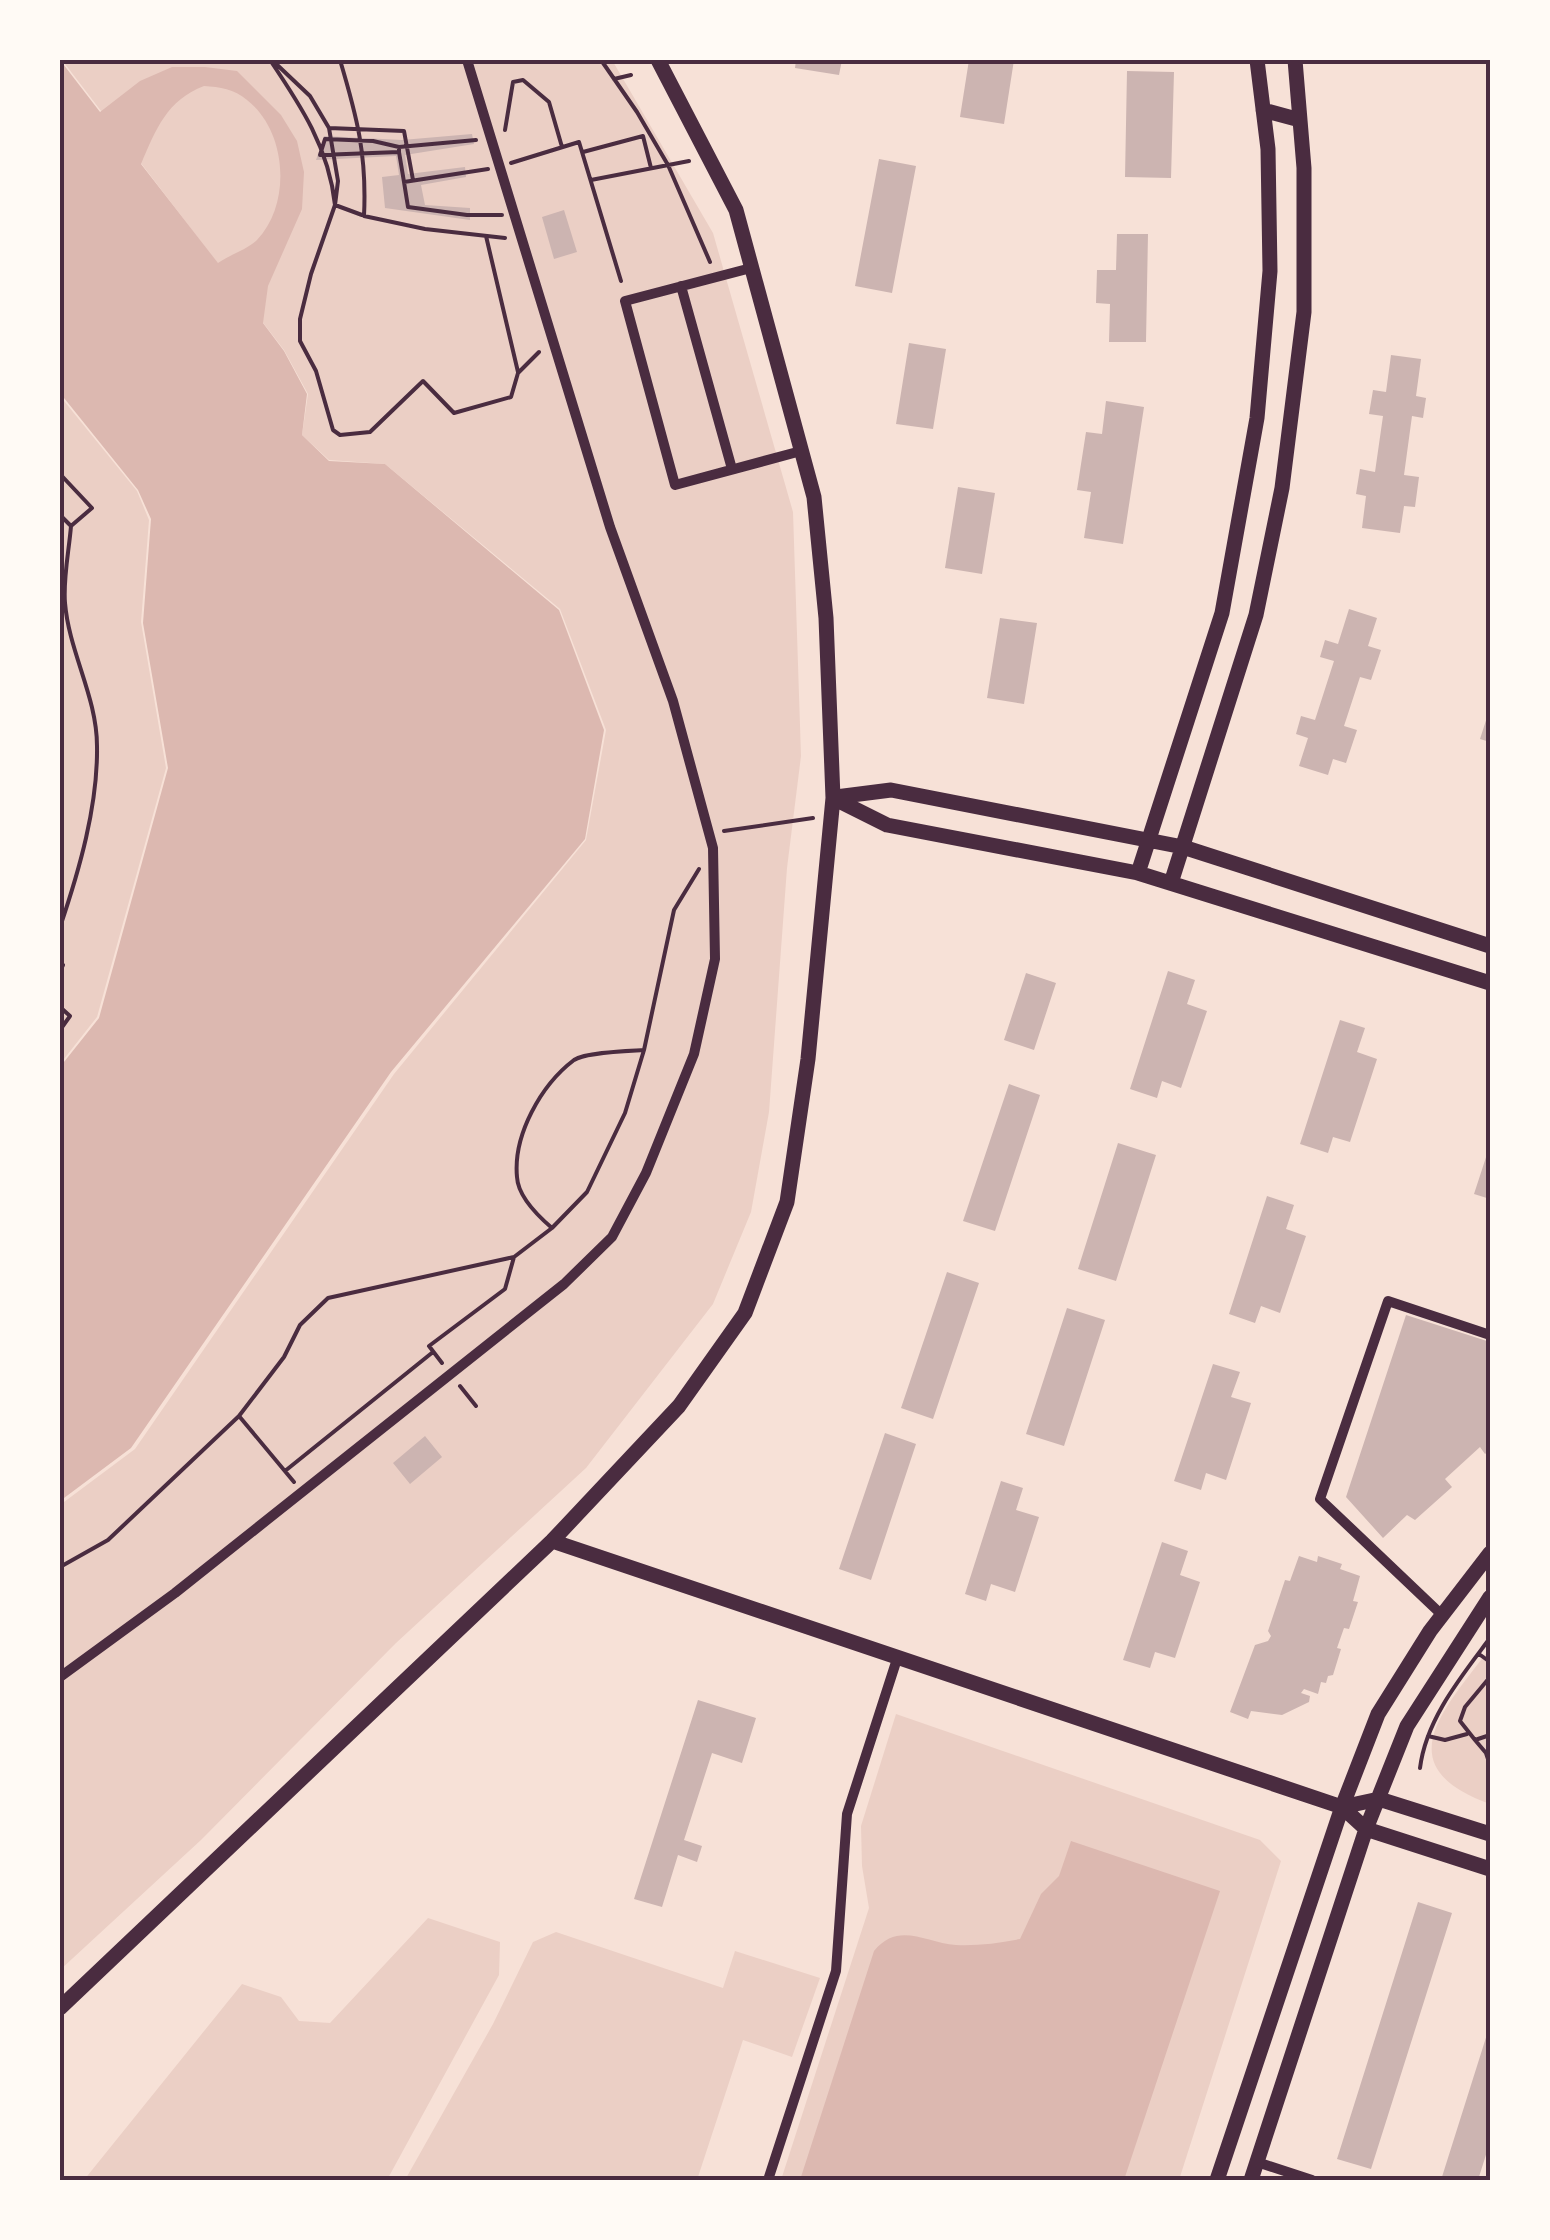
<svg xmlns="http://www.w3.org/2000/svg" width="1550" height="2240" font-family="'Asap Condensed',sans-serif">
<rect width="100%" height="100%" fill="#f7e1d7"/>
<!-- green -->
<path fill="#ebcfc5" d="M 62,60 L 612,60 L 713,233 L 793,512 L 801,756 L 787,868 L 769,1112 L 751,1212 L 713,1304 L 586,1468 L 396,1643 L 201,1840 L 60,1970 L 60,1505 L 135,1449 L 394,1074 L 586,840 L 606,730 L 560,609 L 385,464 L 329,460 L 302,435 L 308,394 L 284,350 Z
M 60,396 L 137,491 L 149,520 L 141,622 L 166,768 L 97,1017 L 60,1064 Z
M 1490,1648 L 1490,1804 C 1385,1766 1445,1709 1490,1648 Z
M 896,1714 L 1260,1840 L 1281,1861 L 1179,2180 L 781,2180 L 869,1908 L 862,1866 L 861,1826 Z
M 428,1918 L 500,1942 L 499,1975 L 387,2180 L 84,2180 L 242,1984 L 281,1997 L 299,2021 L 330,2023 Z
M 556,1932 L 723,1988 L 735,1951 L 820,1978 L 792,2057 L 743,2040 L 697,2180 L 405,2180 L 493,2024 L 533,1942 Z"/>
<!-- water -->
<path fill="#dcb8b0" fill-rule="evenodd" d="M 60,60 L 100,112 L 140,81 L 172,67 L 205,67 L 237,71 L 281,115 L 297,141 L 304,172 L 302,209 L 268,286 L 263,323 L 284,351 L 307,394 L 302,435 L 329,461 L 385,464 L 559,610 L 604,730 L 585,839 L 391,1072 L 131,1448 L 60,1501 L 60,1067 L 99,1018 L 168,768 L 143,623 L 151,519 L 138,490 L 60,393 ZM 204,86 C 220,87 234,89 247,100 C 287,131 292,203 257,240 C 248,249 229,255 218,263 L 141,164 C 156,129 167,100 204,86 Z
M 1071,1841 L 1220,1891 L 1124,2180 L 800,2180 L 874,1951 C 899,1921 925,1943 956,1945 C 977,1946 999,1943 1020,1939 L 1041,1894 L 1059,1876 Z"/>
<!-- building -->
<path fill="#ccb4b1" d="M 796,60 L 842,60 L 839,75 L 795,68 Z
M 969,60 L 1014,60 L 1004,124 L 960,117 Z
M 1127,71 L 1174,72 L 1171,178 L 1125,177 Z
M 472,134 L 474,144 L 405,155 L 408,174 L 465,167 L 466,177 L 421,185 L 425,205 L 470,208 L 470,220 L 385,208 L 382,177 L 399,175 L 396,156 L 316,160 L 324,136 L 402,140 Z
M 879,159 L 916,166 L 892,293 L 855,286 Z
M 564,210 L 577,252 L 554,259 L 542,217 Z
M 1117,234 L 1148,234 L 1146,342 L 1109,342 L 1110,304 L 1096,303 L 1097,270 L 1116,270 Z
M 909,343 L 946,349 L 933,429 L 896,424 Z
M 1391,355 L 1421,359 L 1416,396 L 1426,398 L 1423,418 L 1412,416 L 1404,475 L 1419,477 L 1415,507 L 1404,506 L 1400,533 L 1362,528 L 1366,496 L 1356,494 L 1360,469 L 1375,472 L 1383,416 L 1369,414 L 1373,390 L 1386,392 Z
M 1106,401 L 1144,407 L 1123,544 L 1084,538 L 1091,492 L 1077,490 L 1086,432 L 1102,434 Z
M 958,487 L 995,493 L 982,574 L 945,568 Z
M 1349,609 L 1377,618 L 1368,646 L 1381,650 L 1371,680 L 1360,677 L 1344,726 L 1357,730 L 1346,763 L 1333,759 L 1328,775 L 1299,766 L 1308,738 L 1296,734 L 1301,716 L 1315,720 L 1334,661 L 1320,657 L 1325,640 L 1338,644 Z
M 1000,618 L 1037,623 L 1024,704 L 987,698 Z
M 1489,711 L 1490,711 L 1490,742 L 1480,739 Z
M 1168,971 L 1195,980 L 1187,1004 L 1207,1011 L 1181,1088 L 1162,1081 L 1157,1098 L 1130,1089 Z
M 1026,973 L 1056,983 L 1034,1050 L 1004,1040 Z
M 1340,1020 L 1365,1028 L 1357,1052 L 1377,1059 L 1350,1142 L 1333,1137 L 1328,1153 L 1300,1144 Z
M 1009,1084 L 1040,1095 L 995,1231 L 963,1221 Z
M 1118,1143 L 1156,1155 L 1116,1281 L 1078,1269 Z
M 1489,1148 L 1490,1148 L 1490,1199 L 1474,1194 Z
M 1267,1196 L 1294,1205 L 1286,1229 L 1306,1236 L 1280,1313 L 1261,1306 L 1255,1323 L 1229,1314 Z
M 947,1272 L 979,1283 L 933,1419 L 901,1408 Z
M 1067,1308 L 1105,1320 L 1064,1446 L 1026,1434 Z
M 1406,1315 L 1490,1342 L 1490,1450 L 1485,1454 L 1480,1447 L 1445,1479 L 1452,1487 L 1415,1520 L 1407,1515 L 1383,1538 L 1346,1497 Z
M 1213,1364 L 1240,1372 L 1231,1397 L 1251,1403 L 1226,1480 L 1206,1473 L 1201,1490 L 1174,1481 Z
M 885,1433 L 916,1444 L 871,1580 L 839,1569 Z
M 425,1436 L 442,1457 L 410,1484 L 393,1463 Z
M 1001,1481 L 1023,1488 L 1016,1510 L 1039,1517 L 1015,1592 L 991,1584 L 986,1601 L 965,1594 Z
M 1162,1542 L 1188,1551 L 1180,1575 L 1200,1582 L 1175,1658 L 1155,1652 L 1150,1668 L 1123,1660 Z
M 1299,1556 L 1317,1562 L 1318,1556 L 1342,1564 L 1340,1569 L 1360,1576 L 1353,1601 L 1358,1602 L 1349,1629 L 1344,1628 L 1337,1648 L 1341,1649 L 1333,1675 L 1328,1676 L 1326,1683 L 1321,1682 L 1318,1694 L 1304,1689 L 1301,1693 L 1310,1696 L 1309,1702 L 1282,1715 L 1251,1711 L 1248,1719 L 1230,1712 L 1255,1645 L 1268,1641 L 1271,1636 L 1268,1631 L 1285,1580 L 1290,1581 Z
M 698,1700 L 756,1718 L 742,1763 L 712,1753 L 684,1840 L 702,1846 L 697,1862 L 678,1855 L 662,1907 L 634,1899 Z
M 1418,1902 L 1452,1913 L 1371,2169 L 1337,2159 Z
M 1489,2028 L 1490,2142 L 1478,2180 L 1441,2180 Z"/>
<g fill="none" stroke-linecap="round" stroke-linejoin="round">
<!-- path -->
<path stroke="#4a2c40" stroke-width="4" d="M 270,60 C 301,106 329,148 335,205 L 362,215
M 272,60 L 310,96 L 329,128 L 338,181 L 335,205 L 311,274 L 300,319 L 300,341 L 316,371 L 333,430 L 340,435 L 370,432 L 423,381 L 454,413 L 511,397 L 518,373 L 539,352
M 340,60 C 357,117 367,155 364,216 L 425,229 L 505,238
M 601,60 L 637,112 L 668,165 L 710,262
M 614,79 L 631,75
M 329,128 L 404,131 L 413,180
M 505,130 L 513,82 L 523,80 L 549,102 L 562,147
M 325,139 L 373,141 L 399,147 L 399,152 L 320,155 Z
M 399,147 L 476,140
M 399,152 L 404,182 L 488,169
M 583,152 L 643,136 L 651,168
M 511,163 L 579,142 L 621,281
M 591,180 L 689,161
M 404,182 L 408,207 L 467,215 L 502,215
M 486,236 L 518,372
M 60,474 L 92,508 L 71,526
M 60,515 L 71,526 C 69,551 63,578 65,603 C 69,652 97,697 97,746 C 98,806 79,871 60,927
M 724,831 L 813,818
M 60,963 L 63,965 L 60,971
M 60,1007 L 70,1016 L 60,1030
M 552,1228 C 538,1216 518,1197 517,1177 C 513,1135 541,1085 574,1060 C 586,1052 628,1051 644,1050
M 442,1363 L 429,1346 L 505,1289 L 514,1257
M 460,1386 L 476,1406
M 239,1416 L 294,1482
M 285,1471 L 433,1352
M 60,1567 L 108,1540 L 239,1416 L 284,1357 L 300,1325 L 328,1298 L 514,1257 L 552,1228 L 587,1192 L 625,1113 L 644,1050 L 674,910 L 699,869
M 1479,1654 L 1490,1662
M 1490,1677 L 1465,1707 L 1460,1721 L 1475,1740 L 1490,1735
M 1428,1736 L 1445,1740 L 1467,1734
M 1475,1740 L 1486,1753 L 1490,1765
M 1420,1768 C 1426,1719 1461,1677 1490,1638"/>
<!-- minor -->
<path stroke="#4a2c40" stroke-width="10" d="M 751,268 L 625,301 L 675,485 L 801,451
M 681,286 L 732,469
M 1442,1615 L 1320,1499 L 1388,1301 L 1490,1335
M 60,1677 L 175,1593 L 564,1284 L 612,1237 L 646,1173 L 694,1054 L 715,959 L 713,848 L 673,701 L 610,527 L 467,60
M 1257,2162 L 1312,2180
M 768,2180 L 836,1971 L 847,1814 L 897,1659"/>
<!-- tertiary -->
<path stroke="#4a2c40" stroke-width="15" d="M 1263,110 L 1300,120
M 836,797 L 891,790 L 1183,847 L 1490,946
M 833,798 L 887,825 L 1138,873 L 1490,983
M 1138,873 L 1222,613 L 1257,418 L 1270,271 L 1268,149 L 1257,60
M 1171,883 L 1256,615 L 1282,488 L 1304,312 L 1304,168 L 1295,60
M 552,1541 L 1342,1807 L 1366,1829 L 1490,1869
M 1342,1807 L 1379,1799 L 1490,1834
M 60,2008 L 552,1541 L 679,1406 L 745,1313 L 787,1202 L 808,1059 L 833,798 L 826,618 L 814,497 L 736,210 L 658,60
M 1217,2180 L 1342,1807 L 1378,1714 L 1430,1631 L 1490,1553
M 1251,2180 L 1366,1829 L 1407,1726 L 1490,1597"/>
</g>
<!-- border -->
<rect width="1550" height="2240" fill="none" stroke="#fffaf5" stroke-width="125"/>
<rect x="62" y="62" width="1426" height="2116" fill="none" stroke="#4a2c40" stroke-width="4"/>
</svg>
